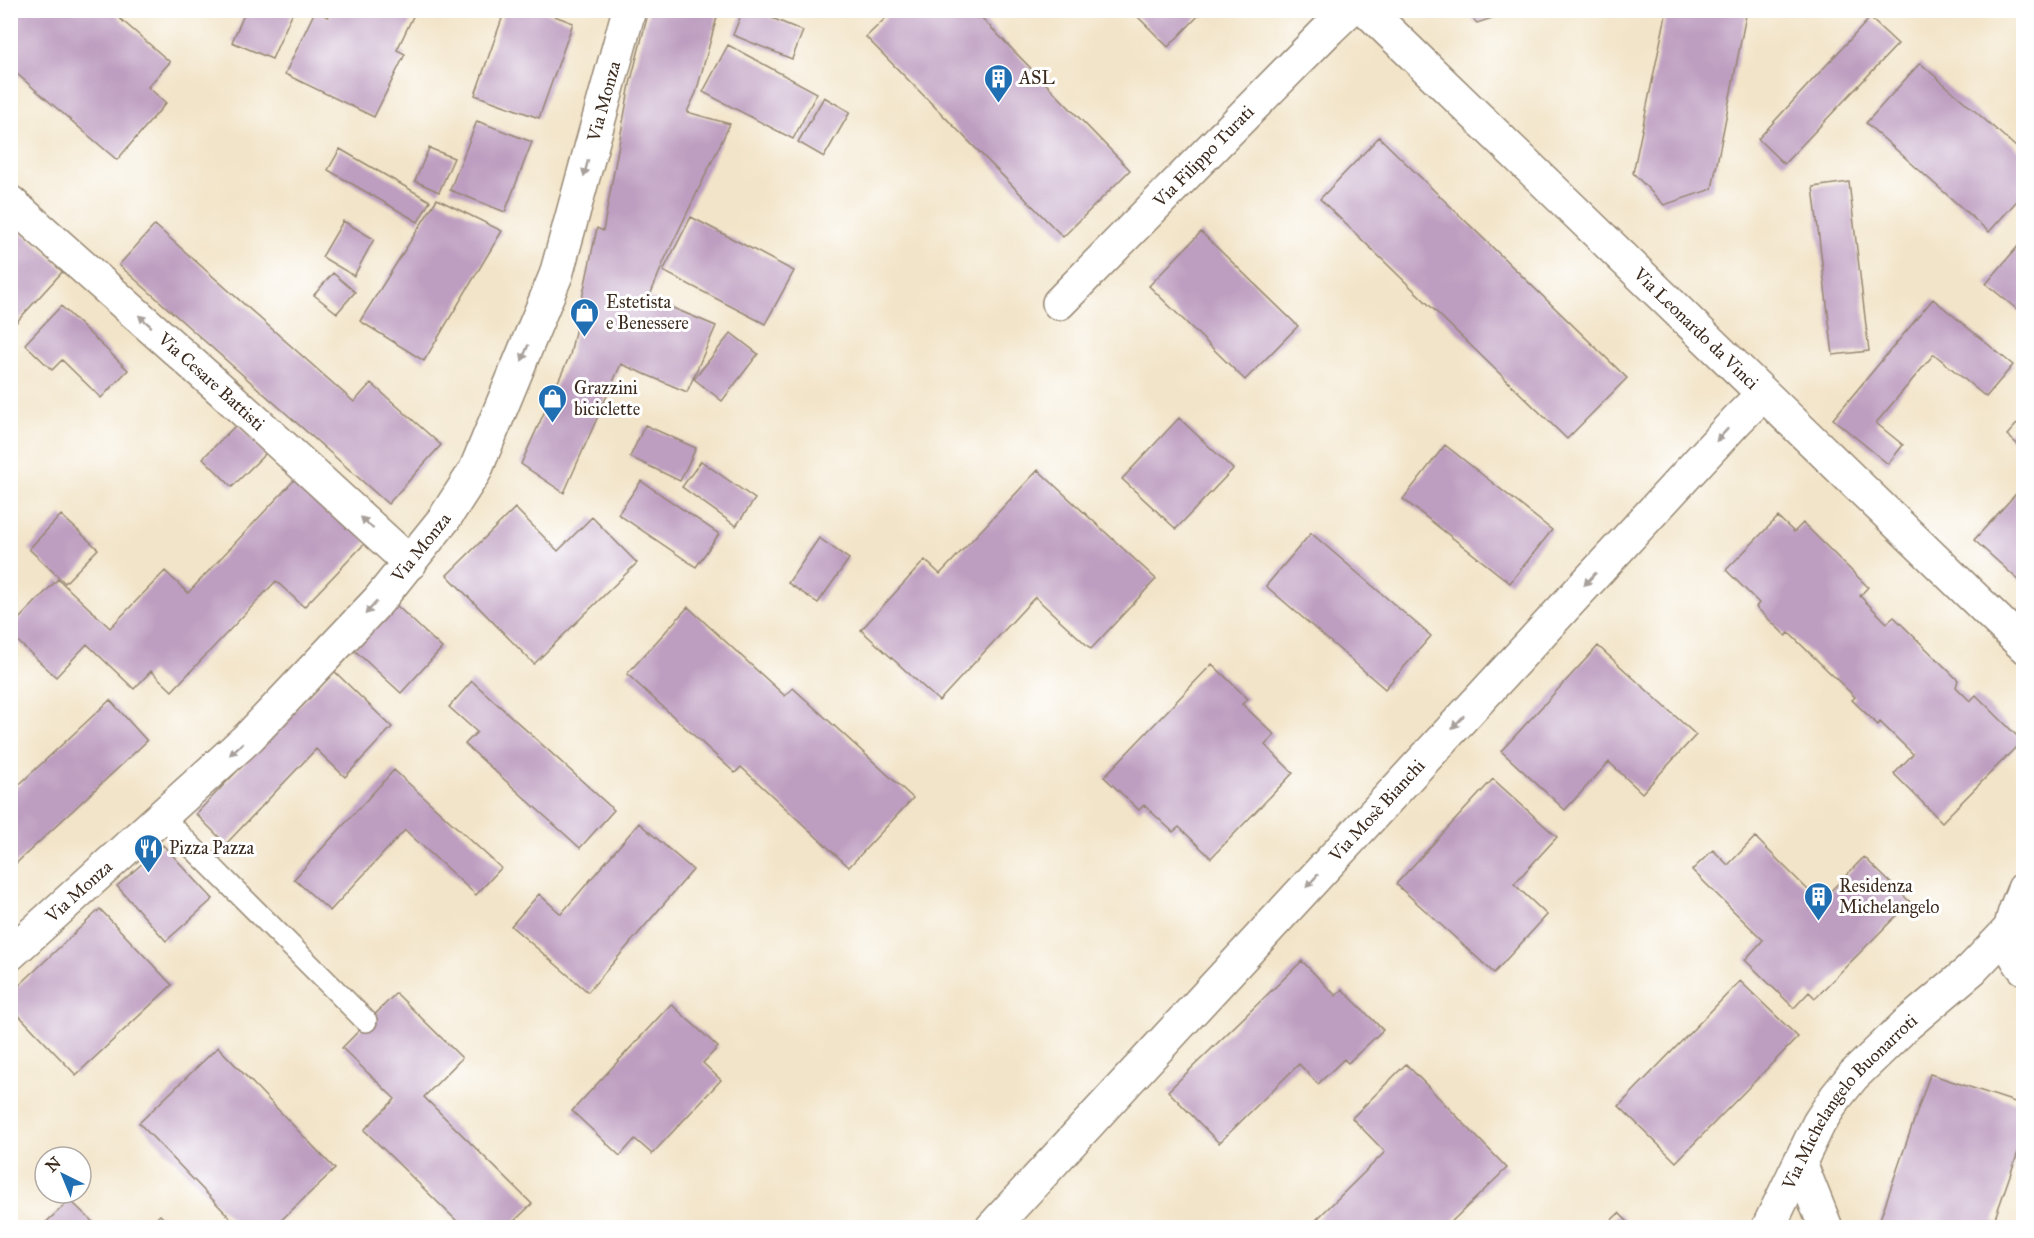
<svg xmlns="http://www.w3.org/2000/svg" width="2034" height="1238" font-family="'IM FELL Great Primer',serif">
<rect width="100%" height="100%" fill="#fff"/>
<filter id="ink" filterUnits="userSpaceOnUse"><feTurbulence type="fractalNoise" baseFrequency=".0167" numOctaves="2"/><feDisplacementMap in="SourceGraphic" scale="12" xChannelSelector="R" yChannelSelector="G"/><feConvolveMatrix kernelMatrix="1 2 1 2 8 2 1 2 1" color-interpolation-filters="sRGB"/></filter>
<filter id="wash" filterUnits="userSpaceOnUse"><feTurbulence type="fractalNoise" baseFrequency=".008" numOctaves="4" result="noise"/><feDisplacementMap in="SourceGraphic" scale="24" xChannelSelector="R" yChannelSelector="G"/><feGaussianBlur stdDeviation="1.35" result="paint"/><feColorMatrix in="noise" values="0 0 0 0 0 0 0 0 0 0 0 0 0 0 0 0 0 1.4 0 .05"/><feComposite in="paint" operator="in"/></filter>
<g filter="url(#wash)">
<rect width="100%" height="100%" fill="#f2e4c8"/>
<g id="blocks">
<!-- building -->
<path fill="#bd9dc0" d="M 10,10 L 110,10 L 170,62 L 148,87 L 166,103 L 117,160 L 10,68 Z
M 246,10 L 284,10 L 292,14 L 272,59 L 232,42 Z
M 331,10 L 416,10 L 397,50 L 405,54 L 374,117 L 285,74 L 315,11 L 328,17 Z
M 505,10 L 539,10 L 573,23 L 539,118 L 475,95 Z
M 649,10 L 719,10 L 696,93 L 687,112 L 730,124 L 664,261 L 649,298 L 716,326 L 687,392 L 621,364 L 564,493 L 521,464 L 570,355 L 597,228 L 603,231 L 630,84 Z
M 743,10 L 753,10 L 803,31 L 792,59 L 733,35 Z
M 894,10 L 974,10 L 1130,170 L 1063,237 L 866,37 Z
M 1131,10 L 1204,10 L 1168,47 Z
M 1464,10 L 1514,10 L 1514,11 L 1477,23 Z
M 1667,10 L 1747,10 L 1712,189 L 1664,205 L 1633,173 Z
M 1870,18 L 1898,44 L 1784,164 L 1758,139 Z
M 728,45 L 817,93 L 793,139 L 703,92 Z
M 1920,63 L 2024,154 L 2024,193 L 1989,232 L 1866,123 Z
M 824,97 L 850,112 L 824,157 L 798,142 Z
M 477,121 L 532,142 L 505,212 L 450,190 Z
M 1379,137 L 1627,378 L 1567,439 L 1320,199 Z
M 429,148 L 454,158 L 439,192 L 415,181 Z
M 340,149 L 430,201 L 418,222 L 328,170 Z
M 1849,182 L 1869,351 L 1833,355 L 1813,187 Z
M 437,199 L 502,231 L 424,361 L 360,321 Z
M 691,217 L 794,271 L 765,324 L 663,271 Z
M 10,221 L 64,270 L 10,329 Z
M 343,221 L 374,239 L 354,276 L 322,257 Z
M 155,225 L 354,402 L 371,383 L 441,445 L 388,504 L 119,265 Z
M 1201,232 L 1298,326 L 1245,380 L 1149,286 Z
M 2024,239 L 2024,315 L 1986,284 Z
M 333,273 L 355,292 L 337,313 L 314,295 Z
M 1933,299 L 2013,365 L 1986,397 L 1934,354 L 1876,423 L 1903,445 L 1888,464 L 1833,419 Z
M 61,306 L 128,370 L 101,398 L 62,360 L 52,370 L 25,344 Z
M 731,333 L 758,354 L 722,401 L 694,379 Z
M 2024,416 L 2024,450 L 2007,435 Z
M 1179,418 L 1233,469 L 1176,529 L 1122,479 Z
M 237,424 L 266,453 L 232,487 L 203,458 Z
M 645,425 L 696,448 L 680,481 L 630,457 Z
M 1445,445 L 1552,530 L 1510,583 L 1403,499 Z
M 701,461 L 755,499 L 736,526 L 682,487 Z
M 1038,470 L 1156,579 L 1091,649 L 1035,597 L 939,701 L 861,630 L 925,560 L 940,574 Z
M 298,476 L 367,541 L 304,607 L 276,581 L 172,691 L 151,671 L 134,689 L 87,644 L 56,677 L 10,634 L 10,628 L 58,579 L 110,628 L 165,571 L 188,593 Z
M 641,481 L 719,534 L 696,567 L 618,514 Z
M 2024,485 L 2024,585 L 1974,540 Z
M 515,508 L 558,551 L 592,517 L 637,563 L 534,664 L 447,575 Z
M 61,515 L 98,549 L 65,583 L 29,549 Z
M 1778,517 L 1794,532 L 1803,523 L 1868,587 L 1860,596 L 1887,623 L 1894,617 L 1958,680 L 1956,687 L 1970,701 L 1976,695 L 2022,741 L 1942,822 L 1894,774 L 1913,754 L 1880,722 L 1878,725 L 1852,700 L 1855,697 L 1789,633 L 1786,636 L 1756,607 L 1759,603 L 1726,570 Z
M 1311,533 L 1431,636 L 1385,689 L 1266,586 Z
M 819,538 L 849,559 L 818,603 L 788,583 Z
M 395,604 L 442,648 L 401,693 L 353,649 Z
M 688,607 L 785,696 L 793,688 L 913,798 L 849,867 L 741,767 L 735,773 L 627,674 Z
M 1598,646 L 1696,735 L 1642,793 L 1609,762 L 1565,810 L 1501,751 Z
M 1212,664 L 1248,699 L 1242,704 L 1275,735 L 1265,745 L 1293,773 L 1211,858 L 1179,827 L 1173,832 L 1144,805 L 1139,810 L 1104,777 Z
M 333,670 L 392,727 L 345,777 L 316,749 L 226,844 L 196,814 Z
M 472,681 L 614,810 L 580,848 L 465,744 L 477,732 L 449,707 Z
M 110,700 L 147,741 L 10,869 L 10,793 Z
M 394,770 L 501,868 L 476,895 L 405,830 L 330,911 L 294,879 Z
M 1493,779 L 1557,837 L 1514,884 L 1547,915 L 1494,973 L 1396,884 Z
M 639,823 L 693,870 L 588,992 L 511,926 L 539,894 L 561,914 Z
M 1755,837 L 1820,902 L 1864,857 L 1910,902 L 1815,998 L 1809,992 L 1794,1008 L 1745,960 L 1763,940 L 1692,870 L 1713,850 L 1728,865 Z
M 163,845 L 213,899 L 166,941 L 117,886 Z
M 100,909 L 172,985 L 76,1075 L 10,1006 L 10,994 Z
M 1302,961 L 1336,996 L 1342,989 L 1383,1030 L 1348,1063 L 1344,1059 L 1318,1084 L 1299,1064 L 1219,1143 L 1168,1091 Z
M 1740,981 L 1798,1037 L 1676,1162 L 1619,1106 Z
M 396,993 L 462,1058 L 424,1097 L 532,1204 L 508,1227 L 463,1227 L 364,1130 L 395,1099 L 342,1048 Z
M 671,1004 L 718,1047 L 703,1063 L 721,1080 L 652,1154 L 635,1139 L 620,1156 L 572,1111 Z
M 218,1047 L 335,1169 L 274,1227 L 239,1227 L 139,1123 Z
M 1406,1064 L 1507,1168 L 1446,1227 L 1323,1227 L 1316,1220 L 1385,1152 L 1352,1118 Z
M 1930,1074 L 2024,1105 L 2024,1135 L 1994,1221 L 2011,1227 L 1885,1227 L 1878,1225 Z
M 70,1200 L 98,1227 L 41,1227 Z
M 1619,1213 L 1633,1227 L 1604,1227 Z
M 160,1215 L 172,1227 L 147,1227 Z"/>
</g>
</g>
<g filter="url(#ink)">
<use href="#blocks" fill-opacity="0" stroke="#968773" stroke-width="1.5"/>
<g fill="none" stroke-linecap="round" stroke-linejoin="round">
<defs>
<path id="lane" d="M 162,817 L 366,1021"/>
<g id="street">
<path id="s1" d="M 10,202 L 216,385 L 410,563"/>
<path id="s2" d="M 1059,303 L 1329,29 L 1349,10"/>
<path id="s3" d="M 10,954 L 250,736 L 378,601 L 444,519 L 475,471 L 556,275 L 629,10"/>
<path d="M 1800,1163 L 1826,1228"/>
<path id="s4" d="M 992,1228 L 1737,420 L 1763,394"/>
</g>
<g id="secondary">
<path id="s5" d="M 1367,10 L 2024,646"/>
<path d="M 2024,889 C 2012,918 2001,941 2024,968"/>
<path id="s6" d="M 1768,1228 L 1819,1123 L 1836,1097 L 1853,1076 L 1906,1025 L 1971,970 L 2012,927"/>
</g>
</defs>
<!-- lane casing -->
<use href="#lane" stroke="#968773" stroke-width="24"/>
<!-- street casing -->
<use href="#street" stroke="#968773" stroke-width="36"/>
<!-- secondary casing -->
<use href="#secondary" stroke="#968773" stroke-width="36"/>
<!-- lane -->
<use href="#lane" stroke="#fff" stroke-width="21"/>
<!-- street -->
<use href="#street" stroke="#fff" stroke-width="33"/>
<!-- secondary -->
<use href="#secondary" stroke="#fff" stroke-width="33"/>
</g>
<!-- one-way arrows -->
<defs><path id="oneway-solid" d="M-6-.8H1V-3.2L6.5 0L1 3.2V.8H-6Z" transform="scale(1.5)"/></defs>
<g fill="#a79f9a">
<use href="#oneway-solid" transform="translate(586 168) rotate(105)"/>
<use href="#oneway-solid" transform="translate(145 321) rotate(-138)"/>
<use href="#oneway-solid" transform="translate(525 353) rotate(112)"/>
<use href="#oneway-solid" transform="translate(1722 435) rotate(133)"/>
<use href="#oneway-solid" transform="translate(367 523) rotate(-137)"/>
<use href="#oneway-solid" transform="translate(1590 579) rotate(133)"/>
<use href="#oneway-solid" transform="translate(371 608) rotate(132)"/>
<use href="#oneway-solid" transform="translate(1458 722) rotate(133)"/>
<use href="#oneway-solid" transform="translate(236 749) rotate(137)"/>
<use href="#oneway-solid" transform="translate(1312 881) rotate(133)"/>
</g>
</g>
<!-- icons -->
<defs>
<symbol id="building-pin" viewBox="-11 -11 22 30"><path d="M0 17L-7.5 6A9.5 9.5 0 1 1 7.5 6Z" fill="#1f6fb2" stroke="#fff"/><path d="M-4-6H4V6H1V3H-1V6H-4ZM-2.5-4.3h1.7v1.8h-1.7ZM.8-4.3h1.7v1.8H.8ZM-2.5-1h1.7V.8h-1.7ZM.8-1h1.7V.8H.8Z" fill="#fff"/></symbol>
<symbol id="shop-pin" viewBox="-11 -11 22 30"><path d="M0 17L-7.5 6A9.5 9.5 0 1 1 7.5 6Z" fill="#1f6fb2" stroke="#fff"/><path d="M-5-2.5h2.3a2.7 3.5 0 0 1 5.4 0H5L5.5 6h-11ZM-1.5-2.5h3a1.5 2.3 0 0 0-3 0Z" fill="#fff"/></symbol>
<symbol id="restaurant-pin" viewBox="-11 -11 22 30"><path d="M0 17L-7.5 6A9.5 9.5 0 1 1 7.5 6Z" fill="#1f6fb2" stroke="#fff"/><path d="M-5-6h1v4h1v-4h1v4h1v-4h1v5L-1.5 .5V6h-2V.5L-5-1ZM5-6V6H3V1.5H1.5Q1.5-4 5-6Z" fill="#fff"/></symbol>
</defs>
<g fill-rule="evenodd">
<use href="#building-pin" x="982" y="62" width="33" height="45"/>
<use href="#shop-pin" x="568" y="296" width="33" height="45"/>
<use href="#shop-pin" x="536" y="382" width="33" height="45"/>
<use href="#restaurant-pin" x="132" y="832" width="33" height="45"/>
<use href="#building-pin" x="1802" y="880" width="33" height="45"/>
</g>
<g text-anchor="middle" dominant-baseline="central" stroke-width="6" stroke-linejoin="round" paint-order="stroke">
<!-- poi labels -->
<g font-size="18" fill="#3b2a1e" stroke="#fff" text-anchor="start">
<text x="1019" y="78">ASL</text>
<text x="606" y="302">Estetista<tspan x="606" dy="21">e Benessere</tspan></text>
<text x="574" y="388">Grazzini<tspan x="574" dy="21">biciclette</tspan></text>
<text x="169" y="848">Pizza Pazza</text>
<text x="1839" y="886">Residenza<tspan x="1839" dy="21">Michelangelo</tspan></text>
</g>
<!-- street labels -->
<g font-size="18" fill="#3b2a1e" stroke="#fff">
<text stroke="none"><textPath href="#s3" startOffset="1065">Via Monza</textPath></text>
<text stroke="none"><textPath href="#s2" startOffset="206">Via Filippo Turati</textPath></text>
<text stroke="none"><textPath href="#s5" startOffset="458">Via Leonardo da Vinci</textPath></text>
<text stroke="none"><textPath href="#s1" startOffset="270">Via Cesare Battisti</textPath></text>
<text stroke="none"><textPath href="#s3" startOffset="579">Via Monza</textPath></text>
<text stroke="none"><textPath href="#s4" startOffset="568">Via Mosè Bianchi</textPath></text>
<text stroke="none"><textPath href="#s3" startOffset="93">Via Monza</textPath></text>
<text stroke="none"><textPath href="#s6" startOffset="152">Via Michelangelo Buonarroti</textPath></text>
</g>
</g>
<!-- margin -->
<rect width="2034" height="1238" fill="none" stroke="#fff" stroke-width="36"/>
<!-- north arrow -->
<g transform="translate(63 1175) rotate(317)"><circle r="28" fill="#ffffff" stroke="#b1aaa5" stroke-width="1.5"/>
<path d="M0-4.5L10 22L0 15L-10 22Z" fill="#1f6fb2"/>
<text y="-9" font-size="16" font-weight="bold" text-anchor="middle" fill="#3b2a1e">N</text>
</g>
</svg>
